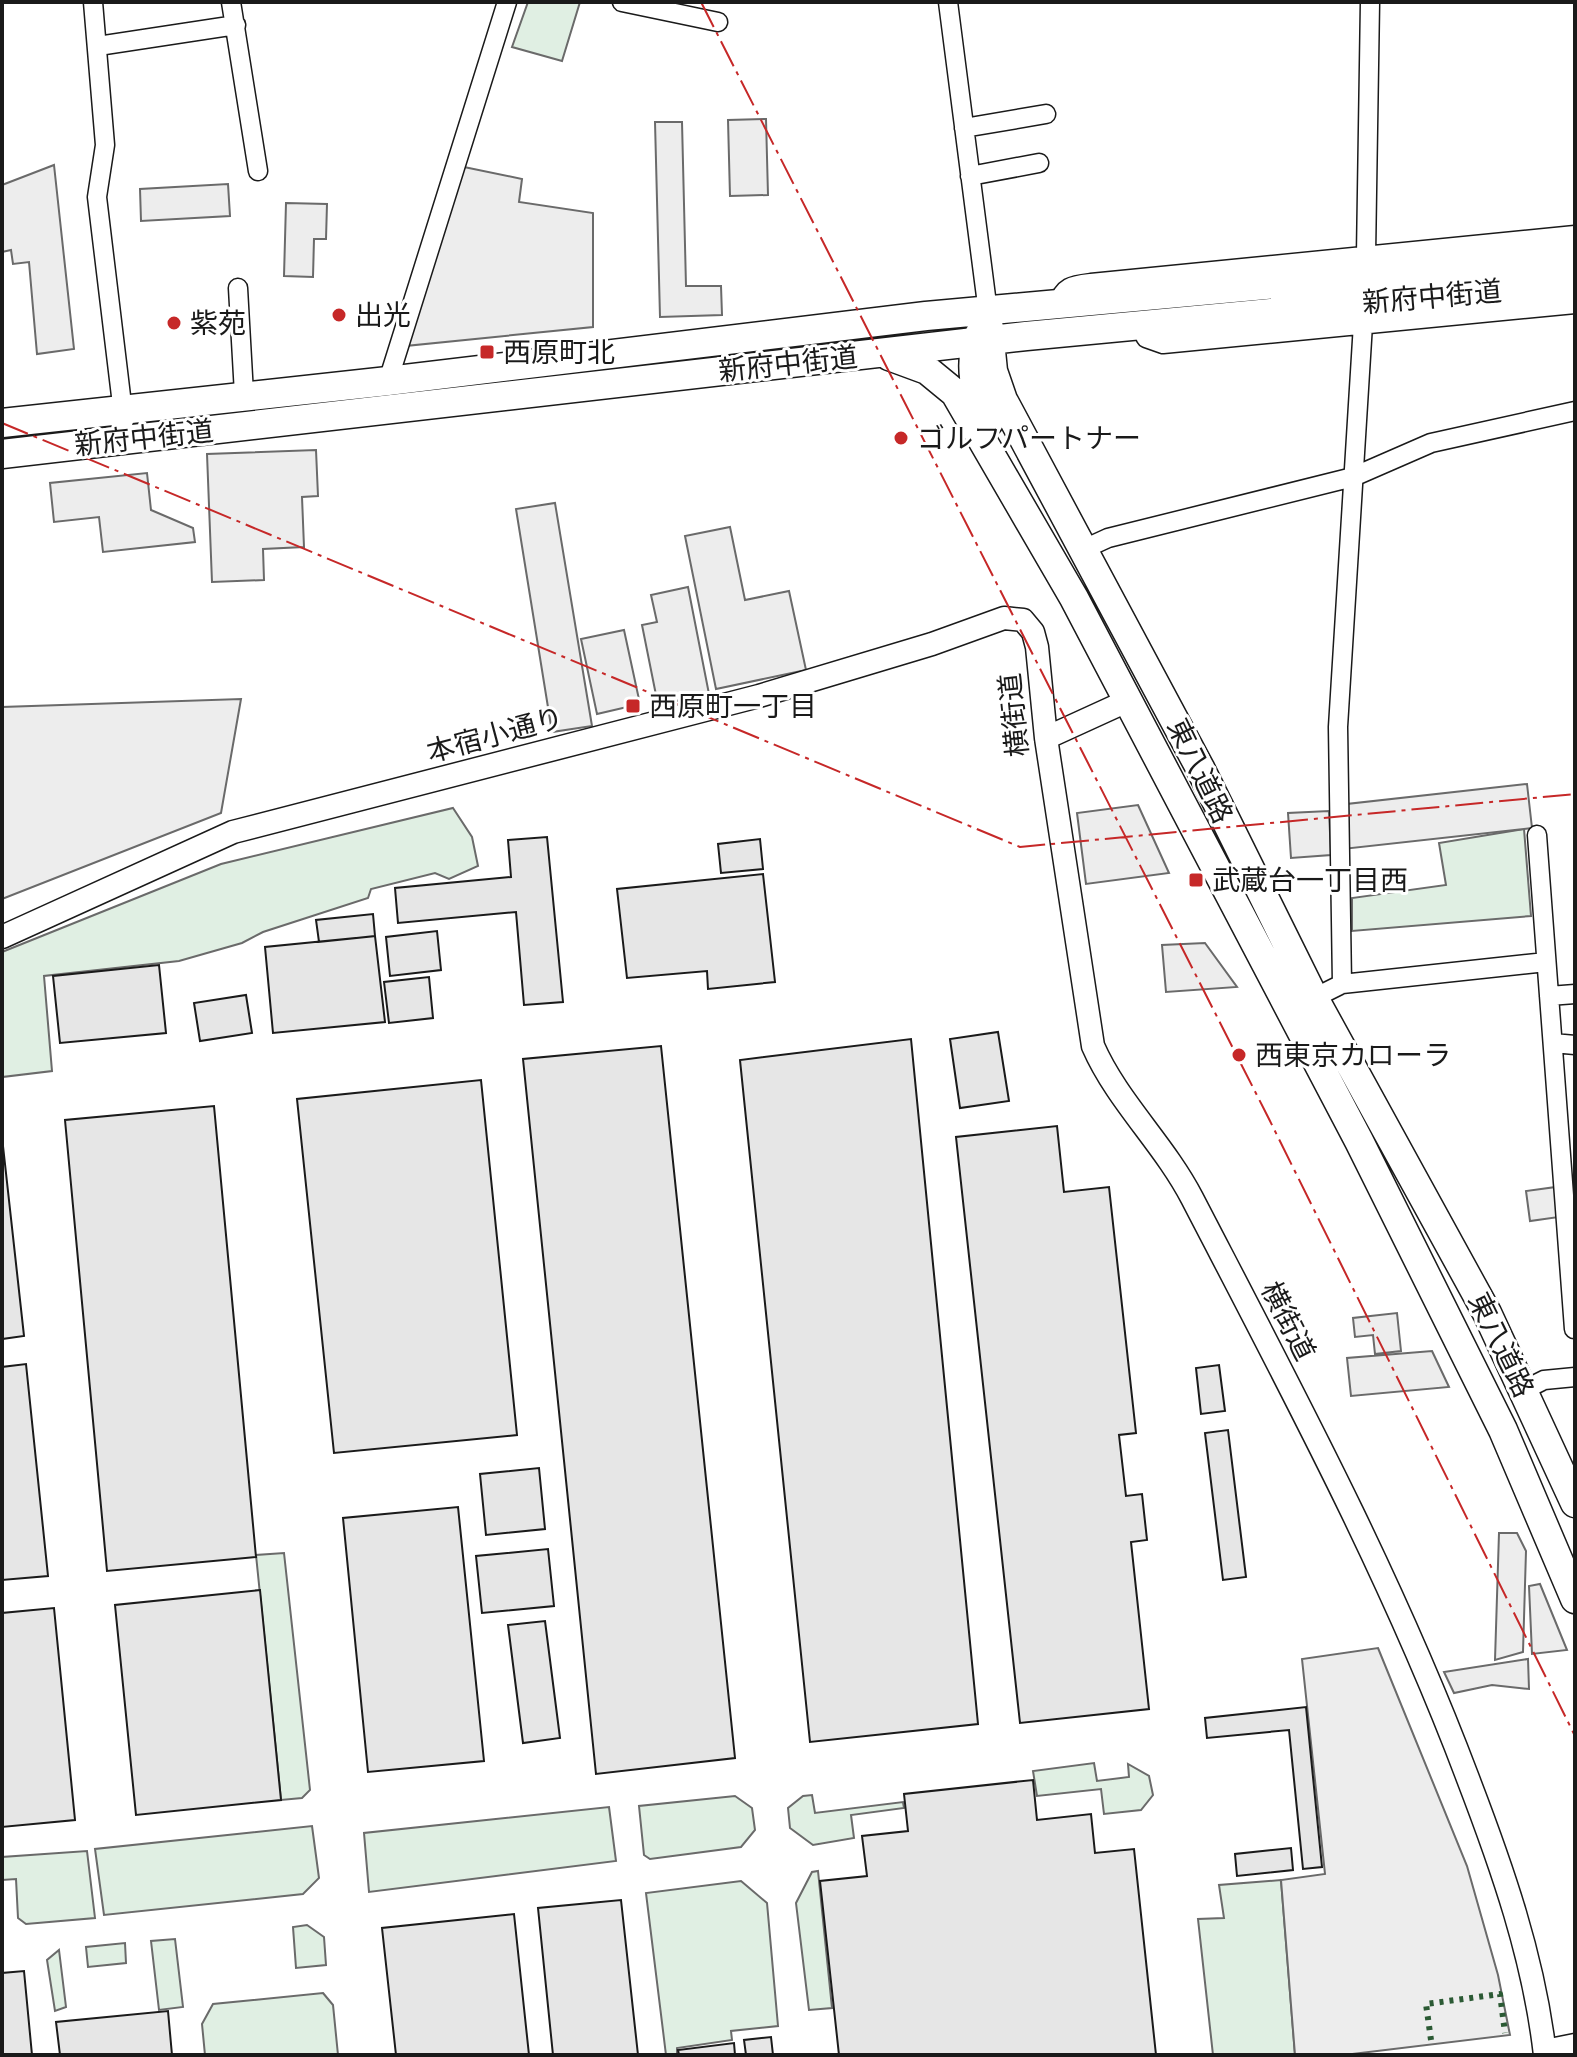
<svg xmlns="http://www.w3.org/2000/svg" width="1577" height="2057" font-family="Arial,'Noto Sans JP',sans-serif">
<rect width="100%" height="100%" fill="#fff"/>
<!-- green -->
<path fill="#e0efe3" stroke="#6a6a6a" stroke-width="2" d="M 528,2 L 580,2 L 562,61 L 512,47 Z
M 453,808 L 472,837 L 478,866 L 449,879 L 435,873 L 371,889 L 368,898 L 263,932 L 242,943 L 179,961 L 44,976 L 52,1071 L 2,1077 L 2,952 L 221,864 Z
M 1524,829 L 1531,916 L 1352,931 L 1352,898 L 1446,885 L 1439,843 Z
M 284,1553 L 310,1790 L 302,1798 L 281,1800 L 256,1555 Z
M 1094,1763 L 1097,1781 L 1129,1777 L 1128,1764 L 1149,1776 L 1153,1795 L 1141,1810 L 1104,1814 L 1101,1789 L 1037,1796 L 1033,1771 Z
M 812,1795 L 815,1813 L 903,1802 L 904,1808 L 851,1815 L 854,1838 L 813,1845 L 790,1828 L 788,1808 L 803,1796 Z
M 735,1796 L 752,1808 L 755,1830 L 741,1847 L 650,1859 L 644,1855 L 639,1806 Z
M 609,1807 L 616,1861 L 369,1892 L 364,1833 Z
M 312,1826 L 319,1878 L 303,1894 L 104,1915 L 95,1849 Z
M 87,1851 L 95,1918 L 26,1924 L 18,1918 L 16,1879 L 2,1880 L 2,1857 Z
M 818,1871 L 832,2008 L 809,2010 L 796,1903 L 812,1872 Z
M 1281,1880 L 1295,2055 L 1213,2055 L 1198,1919 L 1224,1918 L 1219,1885 Z
M 741,1881 L 767,1903 L 778,2026 L 731,2031 L 732,2040 L 677,2048 L 677,2055 L 666,2055 L 646,1893 Z
M 307,1925 L 324,1937 L 326,1965 L 296,1968 L 293,1927 Z
M 175,1939 L 183,2007 L 159,2010 L 151,1941 Z
M 125,1943 L 126,1963 L 88,1967 L 86,1947 Z
M 59,1950 L 66,2007 L 55,2011 L 47,1960 Z
M 323,1993 L 333,2005 L 338,2055 L 205,2055 L 202,2024 L 213,2004 Z"/>
<!-- parking -->
<path fill="#ededed" stroke="#6a6a6a" stroke-width="2" d="M 766,119 L 768,195 L 730,196 L 728,120 Z
M 655,122 L 682,122 L 686,286 L 721,286 L 722,315 L 660,317 Z
M 54,165 L 74,349 L 37,354 L 29,262 L 13,264 L 11,250 L 2,252 L 2,185 Z
M 464,167 L 522,179 L 519,202 L 593,213 L 593,327 L 405,346 Z
M 228,184 L 230,216 L 141,221 L 140,189 Z
M 286,203 L 327,204 L 326,239 L 314,239 L 313,277 L 284,276 Z
M 316,450 L 318,496 L 302,497 L 304,547 L 263,549 L 264,580 L 212,582 L 207,454 Z
M 147,473 L 151,510 L 193,528 L 195,542 L 103,552 L 99,517 L 54,522 L 50,483 Z
M 555,503 L 592,726 L 552,732 L 516,509 Z
M 730,527 L 745,600 L 789,591 L 806,670 L 716,689 L 685,536 Z
M 688,587 L 709,694 L 658,705 L 642,625 L 657,622 L 651,595 Z
M 624,630 L 640,704 L 597,714 L 581,639 Z
M 241,699 L 221,813 L 2,899 L 2,707 Z
M 1527,784 L 1532,828 L 1343,849 L 1338,805 Z
M 1138,805 L 1169,873 L 1086,884 L 1077,813 Z
M 1329,811 L 1331,855 L 1291,858 L 1288,813 Z
M 1205,943 L 1237,987 L 1166,992 L 1162,945 Z
M 1556,1187 L 1559,1217 L 1530,1221 L 1526,1191 Z
M 1397,1313 L 1401,1351 L 1375,1354 L 1373,1335 L 1355,1337 L 1353,1318 Z
M 1432,1351 L 1449,1387 L 1351,1396 L 1347,1358 Z
M 1499,1533 L 1517,1533 L 1526,1551 L 1523,1652 L 1495,1660 Z
M 1540,1584 L 1567,1650 L 1532,1654 L 1529,1586 Z
M 1378,1648 L 1467,1866 L 1498,1975 L 1510,2035 L 1344,2055 L 1295,2055 L 1281,1880 L 1325,1874 L 1302,1659 Z
M 1528,1659 L 1529,1689 L 1492,1685 L 1454,1693 L 1444,1672 Z"/>
<!-- building -->
<path fill="#e6e6e6" stroke="#1a1a1a" stroke-width="2" d="M 547,837 L 563,1002 L 524,1005 L 516,912 L 398,923 L 395,888 L 511,877 L 508,840 Z
M 760,839 L 763,869 L 721,873 L 718,844 Z
M 763,874 L 775,982 L 708,989 L 707,971 L 627,978 L 617,889 Z
M 373,914 L 375,936 L 319,942 L 316,920 Z
M 437,931 L 441,970 L 390,976 L 386,937 Z
M 375,936 L 385,1022 L 273,1033 L 265,947 Z
M 159,965 L 166,1033 L 60,1043 L 53,976 Z
M 429,977 L 433,1018 L 389,1023 L 384,982 Z
M 246,995 L 252,1033 L 200,1041 L 194,1003 Z
M 998,1032 L 1009,1101 L 960,1108 L 950,1039 Z
M 911,1039 L 978,1724 L 810,1742 L 740,1060 Z
M 661,1046 L 735,1758 L 596,1774 L 523,1059 Z
M 481,1080 L 517,1435 L 334,1453 L 297,1099 Z
M 214,1106 L 256,1557 L 107,1571 L 65,1120 Z
M 1057,1126 L 1064,1192 L 1109,1187 L 1136,1433 L 1119,1435 L 1126,1496 L 1142,1494 L 1147,1540 L 1131,1542 L 1149,1709 L 1020,1723 L 956,1137 Z
M 2,1137 L 24,1336 L 2,1339 Z
M 26,1364 L 48,1576 L 2,1580 L 2,1367 Z
M 1219,1365 L 1225,1411 L 1201,1414 L 1196,1368 Z
M 1228,1430 L 1246,1577 L 1223,1580 L 1205,1433 Z
M 539,1468 L 545,1529 L 486,1535 L 480,1474 Z
M 458,1507 L 484,1761 L 368,1772 L 343,1518 Z
M 548,1549 L 554,1606 L 482,1613 L 476,1556 Z
M 260,1590 L 281,1800 L 136,1815 L 115,1605 Z
M 54,1608 L 75,1820 L 2,1827 L 2,1613 Z
M 545,1621 L 560,1738 L 523,1743 L 508,1625 Z
M 1306,1707 L 1322,1867 L 1303,1869 L 1289,1730 L 1207,1738 L 1205,1718 Z
M 1033,1780 L 1037,1820 L 1091,1814 L 1095,1853 L 1134,1849 L 1156,2055 L 839,2055 L 820,1881 L 867,1876 L 862,1836 L 908,1831 L 904,1794 Z
M 1291,1848 L 1293,1870 L 1237,1876 L 1235,1854 Z
M 621,1900 L 638,2055 L 553,2055 L 538,1908 Z
M 514,1914 L 529,2055 L 396,2055 L 382,1928 Z
M 24,1971 L 32,2055 L 2,2055 L 2,1973 Z
M 168,2011 L 172,2055 L 60,2055 L 56,2022 Z
M 771,2037 L 773,2055 L 746,2055 L 744,2040 Z
M 734,2043 L 735,2055 L 679,2055 L 678,2050 Z"/>
<g fill="none" stroke-linecap="round" stroke-linejoin="round">
<defs>
<path id="minor" d="M 93,2 L 105,145 L 97,197 L 124,421
M 231,2 L 258,171
M 622,2 L 718,22
M 948,2 L 988,312
M 98,46 L 236,25
M 964,128 L 1046,114
M 970,176 L 1039,163
M 1366,255 L 1370,2
M 238,288 L 244,394
M 1058,306 C 1062,286 1073,285 1091,283 L 1575,235
M 1140,326 L 1146,338 L 1163,344 L 1575,304
M 388,381 L 507,2
M 1084,549 L 1108,538 L 1353,477 L 1431,443 L 1575,411
M 1537,835 L 1574,1329
M 1342,984 L 1546,962
M 1549,996 L 1575,994
M 1314,998 L 1342,984 L 1338,727 L 1363,324
M 1553,1043 L 1575,1045
M 1524,1390 L 1544,1380 L 1575,1377"/>
<path id="tertiary" d="M 1046,738 L 1127,701
M 2,937 L 233,832 L 759,696 L 932,644 L 1004,618 L 1023,620 L 1033,632 L 1037,647 L 1046,738 L 1093,1046 C 1117,1101 1164,1144 1192,1198 C 1290,1387 1392,1577 1467,1776 C 1502,1867 1534,1958 1545,2055
M 1545,2051 L 1575,2045"/>
<path id="primary" d="M 988,321 L 993,371 L 1003,400 L 1200,768 L 1314,998 L 1487,1313 L 1575,1503
M 979,335 C 968,364 974,395 989,422
M 889,356 L 927,370 L 955,393 L 1074,598 L 1359,1141 L 1503,1430 L 1575,1599
M 2,423 L 388,381 L 926,316 L 1575,257
M 2,454 L 1026,336 L 1575,284"/>
</defs>
<!-- minor casing -->
<use href="#minor" stroke="#1a1a1a" stroke-width="21"/>
<!-- tertiary casing -->
<use href="#tertiary" stroke="#1a1a1a" stroke-width="25"/>
<!-- primary casing -->
<use href="#primary" stroke="#1a1a1a" stroke-width="31"/>
<!-- minor -->
<use href="#minor" stroke="#fff" stroke-width="18"/>
<!-- tertiary -->
<use href="#tertiary" stroke="#fff" stroke-width="22"/>
<!-- primary -->
<use href="#primary" stroke="#fff" stroke-width="28"/>
<!-- hedge -->
<path stroke="#2b5a34" stroke-width="6" stroke-dasharray="4 6" stroke-linecap="butt" d="M 1431,2040 L 1426,2004 L 1500,1994 L 1505,2033"/>
<!-- power -->
<path stroke="#c62828" stroke-width="2" stroke-dasharray="28 6 4 6" stroke-linecap="butt" d="M 701,2 L 1268,1117 L 1575,1736
M 2,423 L 1020,847 L 1575,794"/>
</g>
<!-- markers -->
<g fill="#c62828" stroke="#fff" stroke-width="3">
<circle cx="339" cy="315" r="8"/>
<circle cx="174" cy="323" r="8"/>
<rect x="479" y="344" width="16" height="16" rx="4"/>
<circle cx="901" cy="438" r="8"/>
<rect x="625" y="698" width="16" height="16" rx="4"/>
<rect x="1188" y="872" width="16" height="16" rx="4"/>
<circle cx="1239" cy="1055" r="8"/>
</g>
<g text-anchor="middle" dominant-baseline="central" stroke-width="6" stroke-linejoin="round" paint-order="stroke">
<!-- street labels -->
<g font-size="28" fill="#1a1a1a" stroke="#fff">
<text transform="translate(1432 297) rotate(-5)">新府中街道</text>
<text transform="translate(788 364) rotate(-6)">新府中街道</text>
<text transform="translate(144 438) rotate(-6)">新府中街道</text>
<text transform="translate(1014 715) rotate(-96)">横街道</text>
<text transform="translate(495 735) rotate(-15)">本宿小通り</text>
<text transform="translate(1200 771) rotate(64)">東八道路</text>
<text transform="translate(1288 1321) rotate(63)">横街道</text>
<text transform="translate(1501 1345) rotate(64)">東八道路</text>
</g>
<!-- poi labels -->
<g font-size="28" fill="#1a1a1a" stroke="#fff" text-anchor="start">
<text x="355" y="315">出光</text>
<text x="190" y="323">紫苑</text>
<text x="503" y="352">西原町北</text>
<text x="917" y="438">ゴルフパートナー</text>
<text x="649" y="706">西原町一丁目</text>
<text x="1212" y="880">武蔵台一丁目西</text>
<text x="1255" y="1055">西東京カローラ</text>
</g>
</g>
<!-- border -->
<rect width="1577" height="2057" fill="none" stroke="#1a1a1a" stroke-width="8"/>
</svg>
